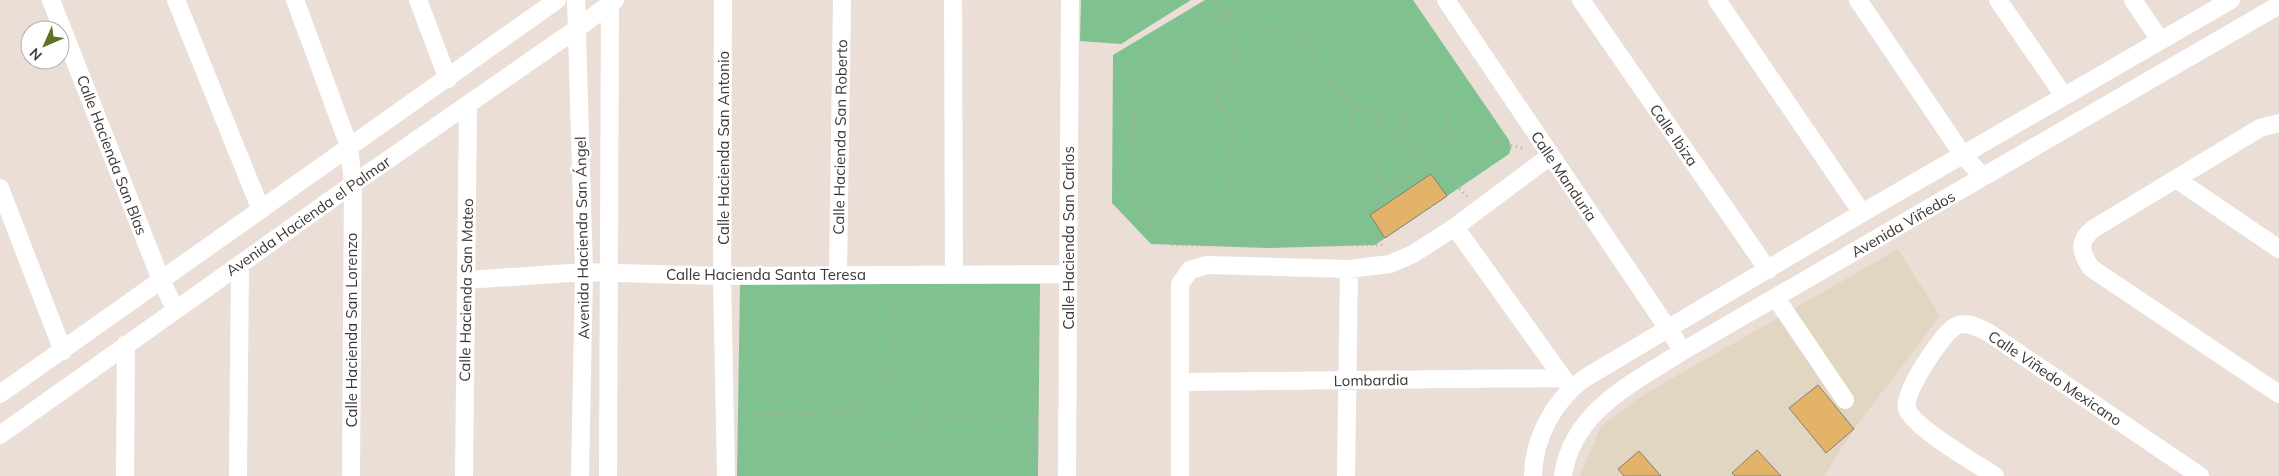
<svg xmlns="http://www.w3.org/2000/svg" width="2279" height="476" font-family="Mulish,sans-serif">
<rect width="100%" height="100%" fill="#ebded7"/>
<!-- education -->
<path fill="#e1d6c1" d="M 1898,249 L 1940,316 L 1854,429 L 1824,476 L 1580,476 L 1601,426 L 1645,394 Z"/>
<!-- green -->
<path fill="#80c190" d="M 1081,0 L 1191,0 L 1121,44 L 1080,41 Z
M 1205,0 L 1413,0 L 1509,140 L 1511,148 L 1509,154 L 1375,245 L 1267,248 L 1151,244 L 1112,203 L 1113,55 Z
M 740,284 L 1040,284 L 1038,476 L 737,476 Z"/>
<!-- building -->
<path fill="#e4b36a" stroke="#857e74" d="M 1431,174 L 1447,196 L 1385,238 L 1370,215 Z
M 1818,385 L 1854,429 L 1826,453 L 1789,408 Z
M 1757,450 L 1781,476 L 1735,476 L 1732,473 Z
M 1639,451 L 1661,476 L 1624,476 L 1618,469 Z"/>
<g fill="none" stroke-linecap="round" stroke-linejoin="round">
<!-- path -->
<path stroke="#b5aba5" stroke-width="3" stroke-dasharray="1 4" stroke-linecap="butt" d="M 1215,0 L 1232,23 L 1289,29 L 1310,47 L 1328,82 L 1356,108 L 1372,111 L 1391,133 L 1431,161 L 1468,197
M 1253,0 L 1135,68 L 1132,206 L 1171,245 L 1375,245
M 1232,23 L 1236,63 L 1216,95 L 1234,133 L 1224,170 L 1262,246
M 1322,70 L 1338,69 L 1352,61
M1403 123a23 23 0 1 1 46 0a23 23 0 1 1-46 0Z
M 1356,108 L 1349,114 L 1389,191 L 1351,217 L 1375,245 L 1384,245
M 1377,116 L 1419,73
M 1448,130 L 1526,149
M 1389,191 L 1431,161
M 1035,291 L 1036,476
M 892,379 L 893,290
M860 412a32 32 0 1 1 64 0a32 32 0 1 1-64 0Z
M 742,414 L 860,413
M 924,416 L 1036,416
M 890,443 L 890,476"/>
<!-- minor -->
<path stroke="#fff" stroke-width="18" d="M 51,0 L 161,280 L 175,309
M 176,0 L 261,210
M 295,0 L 349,146 L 353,184 L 351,476
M 418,0 L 448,79
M 576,0 L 584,272 L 580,476
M 723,0 L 722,276 L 726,476
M 953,0 L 954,274
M 1446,0 L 1683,351
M 1581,0 L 1768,270
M 1717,0 L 1862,213
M 1858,0 L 1963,155 L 1983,177
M 1998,0 L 2064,96
M 2133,0 L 2160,40
M 2279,123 L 2260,128 L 2093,229 C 2077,242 2081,253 2091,268 L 2279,394
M 2176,179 L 2279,249
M 0,188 L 63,351
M 1455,227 L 1568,385
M 838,274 L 842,0
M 466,280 L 584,272 L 722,276 L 1067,274
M 1776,298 L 1845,400
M 1180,382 L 1561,378
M 0,394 L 557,0
M 0,435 L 353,184 L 578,28 L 615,0
M 125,476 L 126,344
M 238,476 L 240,264
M 464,476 L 468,104
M 608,476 L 610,0
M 1067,476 L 1070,0
M 1180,476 L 1180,284 L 1190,270 L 1207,265 L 1349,269 L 1390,264 L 1413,254 L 1455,227 L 1550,156
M 1346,476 L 1349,269
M 1533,476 C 1534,437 1554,400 1585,378 L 1862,213 L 2231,0
M 1563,476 C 1572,411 1633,383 1683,351 L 2279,5
M 1995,476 C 1977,464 1913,427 1907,409 C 1902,394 1942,333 1956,326 C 1968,321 1979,328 1989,333 L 2200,476"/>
</g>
<g text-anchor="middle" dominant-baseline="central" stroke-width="5" stroke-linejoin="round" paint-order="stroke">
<!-- street labels -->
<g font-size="15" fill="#3c3734" stroke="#fff">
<text transform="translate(1674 135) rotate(55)">Calle Ibiza</text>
<text transform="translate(840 137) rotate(-89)">Calle Hacienda San Roberto</text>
<text transform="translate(723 148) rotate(-90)">Calle Hacienda San Antonio</text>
<text transform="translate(112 155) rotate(69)">Calle Hacienda San Blas</text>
<text transform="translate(1564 176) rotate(56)">Calle Manduria</text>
<text transform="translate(308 216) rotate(-35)">Avenida Hacienda el Palmar</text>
<text transform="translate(1903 224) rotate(-30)">Avenida Viñedos</text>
<text transform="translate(582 238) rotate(-91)">Avenida Hacienda San Ángel</text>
<text transform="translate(1068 238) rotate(-90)">Calle Hacienda San Carlos</text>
<text x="766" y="274">Calle Hacienda Santa Teresa</text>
<text transform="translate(466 290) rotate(-89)">Calle Hacienda San Mateo</text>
<text transform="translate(351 330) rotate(-90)">Calle Hacienda San Lorenzo</text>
<text transform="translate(2055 378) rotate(34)">Calle Viñedo Mexicano</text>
<text transform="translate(1371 380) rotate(-1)">Lombardia</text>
</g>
</g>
<!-- north arrow -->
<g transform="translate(45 45) rotate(225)"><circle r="24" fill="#ffffff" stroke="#b1afae"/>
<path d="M0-4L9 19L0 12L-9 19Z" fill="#5d7222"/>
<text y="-8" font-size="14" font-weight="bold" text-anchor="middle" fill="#3c3734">N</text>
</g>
</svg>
